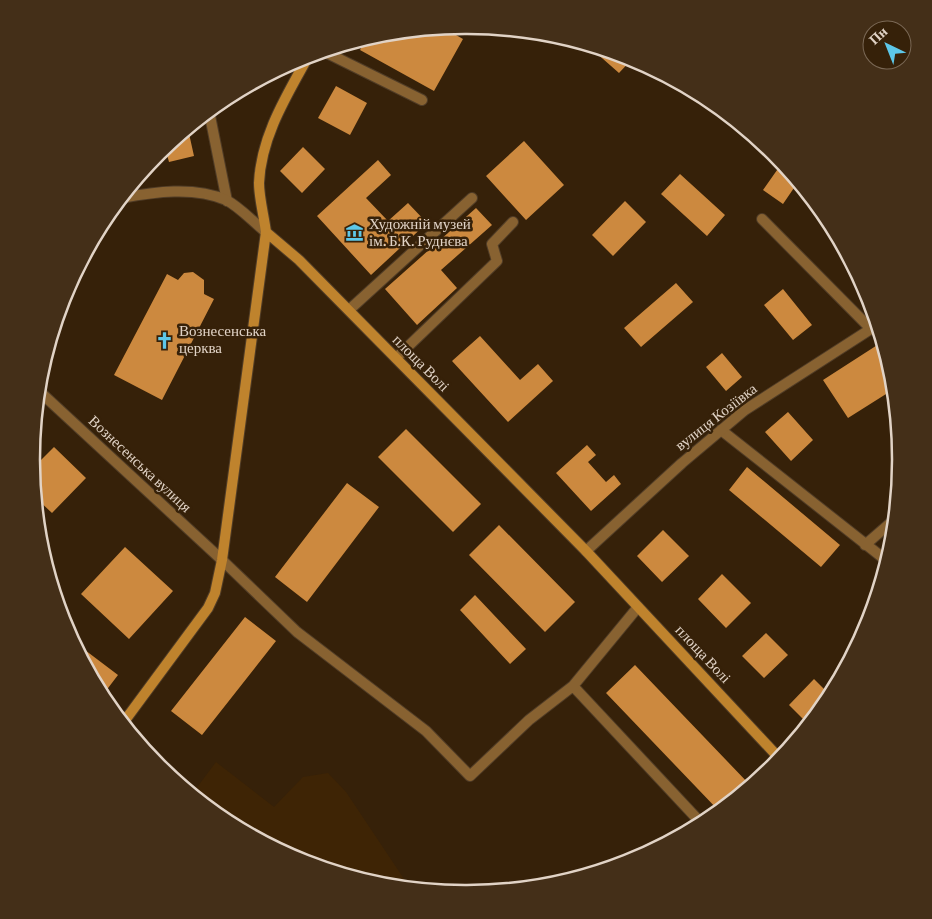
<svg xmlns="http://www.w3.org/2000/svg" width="932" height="919" font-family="'Crimson Pro',serif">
<rect width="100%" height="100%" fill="#362109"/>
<!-- built -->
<path fill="#3e2405" d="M 216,762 L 274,807 L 303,777 L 328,773 L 346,792 L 410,888 L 381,886 L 299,861 L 224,821 L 192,794 Z"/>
<!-- building -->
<path fill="#cc893f" d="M 442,27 L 463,39 L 434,91 L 360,50 L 367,38 L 382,33 Z
M 586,44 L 633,58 L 619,73 Z
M 336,86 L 367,103 L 350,135 L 318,118 Z
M 188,129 L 194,156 L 169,162 L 165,147 Z
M 524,141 L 564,185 L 526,220 L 486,176 Z
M 303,147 L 325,169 L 302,193 L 280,171 Z
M 378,160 L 391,175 L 366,198 L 388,221 L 408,203 L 427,223 L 371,275 L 317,216 Z
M 782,163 L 798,182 L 783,204 L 763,190 Z
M 680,174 L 725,215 L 707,236 L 661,194 Z
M 625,201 L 646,222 L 613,256 L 592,235 Z
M 476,208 L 492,225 L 441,270 L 457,288 L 417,325 L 385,289 Z
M 193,272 L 204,280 L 204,294 L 214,299 L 162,400 L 114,375 L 167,274 L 178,280 L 184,273 Z
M 676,283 L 693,302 L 641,347 L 624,328 Z
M 783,289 L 812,325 L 793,340 L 764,305 Z
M 480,336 L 520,380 L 538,364 L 553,381 L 508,422 L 452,361 Z
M 882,342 L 892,375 L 894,389 L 848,418 L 823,380 Z
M 722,353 L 742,377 L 726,391 L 706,367 Z
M 788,412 L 813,440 L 791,461 L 765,432 Z
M 406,429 L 481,504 L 453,532 L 378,457 Z
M 587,445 L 596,455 L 588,462 L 606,482 L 614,475 L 621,484 L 591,511 L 556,473 Z
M 54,447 L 86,478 L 52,513 L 35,497 L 32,469 Z
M 747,467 L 840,545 L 821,567 L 729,490 Z
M 347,483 L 379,507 L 307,602 L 275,577 Z
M 499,525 L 575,602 L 545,632 L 469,555 Z
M 663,530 L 689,556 L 662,582 L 637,556 Z
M 125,547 L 173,591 L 129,639 L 81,594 Z
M 722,574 L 751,603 L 726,628 L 698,599 Z
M 475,595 L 526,649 L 510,664 L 460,610 Z
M 245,617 L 276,641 L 202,735 L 171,711 Z
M 766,633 L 788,655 L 764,678 L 742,656 Z
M 73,641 L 118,675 L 102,696 Z
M 635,665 L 750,785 L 719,811 L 606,693 Z
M 814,679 L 830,695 L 808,724 L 789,705 Z"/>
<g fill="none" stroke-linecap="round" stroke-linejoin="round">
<defs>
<path id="service" d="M 323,51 L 422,100
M 762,219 L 871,329
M 349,310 L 472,198
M 396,358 L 497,261 L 492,244 L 513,222
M 721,430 L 887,561
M 865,545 L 895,519
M 222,560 L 297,632 L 426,731 L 470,776 L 529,720 L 573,686 L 638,607
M 573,686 L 702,824"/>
<path id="minor" d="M 209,111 L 227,201
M 586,551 L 682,463 L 745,410 L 877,325"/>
<path id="tertiary" d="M 121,198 C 154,192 194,186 226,200 C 240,207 253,222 266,232
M 38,390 L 222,560"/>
<path id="secondary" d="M 266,232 L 299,260 L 586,551 L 780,759
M 123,723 L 208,608 L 215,593 L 222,560 L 266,232 C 264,216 259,198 259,183 C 261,136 287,95 309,55"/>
</defs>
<!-- service casing -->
<use href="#service" stroke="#513d27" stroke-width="12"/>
<!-- minor casing -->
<use href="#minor" stroke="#513d27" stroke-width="12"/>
<!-- tertiary casing -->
<use href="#tertiary" stroke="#513d27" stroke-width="12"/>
<!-- secondary casing -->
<use href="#secondary" stroke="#513d27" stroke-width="12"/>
<!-- service -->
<use href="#service" stroke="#886231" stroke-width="10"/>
<!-- minor -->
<use href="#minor" stroke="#886231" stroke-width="10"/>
<!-- tertiary -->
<use href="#tertiary" stroke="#886231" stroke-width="10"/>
<!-- secondary -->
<use href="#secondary" stroke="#bf832d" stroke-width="10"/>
</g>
<!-- icons -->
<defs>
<symbol id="museum-bare" viewBox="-9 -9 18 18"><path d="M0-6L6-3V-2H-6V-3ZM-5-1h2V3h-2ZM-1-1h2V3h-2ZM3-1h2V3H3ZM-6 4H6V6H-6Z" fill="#5dc7e8" stroke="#362109" stroke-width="2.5" paint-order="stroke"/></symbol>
<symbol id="church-bare" viewBox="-9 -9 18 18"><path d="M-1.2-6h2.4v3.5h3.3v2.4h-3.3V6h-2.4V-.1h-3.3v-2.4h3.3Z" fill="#5dc7e8" stroke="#362109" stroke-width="2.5" paint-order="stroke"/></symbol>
</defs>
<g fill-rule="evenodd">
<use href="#museum-bare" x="342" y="220" width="25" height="25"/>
<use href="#church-bare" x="152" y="328" width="25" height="25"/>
</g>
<g text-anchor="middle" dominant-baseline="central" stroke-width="5" stroke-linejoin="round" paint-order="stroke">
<!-- poi labels -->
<g font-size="15" fill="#e1d3c6" stroke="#362109" text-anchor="start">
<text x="369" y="224">Художній музей<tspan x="369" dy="17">ім. Б.К. Руднєва</tspan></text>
<text x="179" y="331">Вознесенська<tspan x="179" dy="17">церква</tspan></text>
</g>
<!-- street labels -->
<g font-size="15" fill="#e1d3c6" stroke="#362109">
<text transform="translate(421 363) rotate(45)">площа Волі</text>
<text transform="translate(716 417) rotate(-38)">вулиця Козіївка</text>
<text transform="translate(140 464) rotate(43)">Вознесенська вулиця</text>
<text transform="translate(703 654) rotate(47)">площа Волі</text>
</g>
</g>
<!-- crop -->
<path d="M0 0H932V919H0ZM465 34H467A425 425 0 0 1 892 459V460A425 425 0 0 1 467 885H465A425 425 0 0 1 40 460V459A425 425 0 0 1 465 34Z" fill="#442f18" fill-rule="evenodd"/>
<path fill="none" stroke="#e1d3c6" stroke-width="2.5" d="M465 34H467A425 425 0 0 1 892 459V460A425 425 0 0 1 467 885H465A425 425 0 0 1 40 460V459A425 425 0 0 1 465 34Z"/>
<!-- north arrow -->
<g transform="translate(887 45) rotate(317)"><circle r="24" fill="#362109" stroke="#7a6855"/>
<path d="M0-4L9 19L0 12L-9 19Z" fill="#5dc7e8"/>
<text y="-8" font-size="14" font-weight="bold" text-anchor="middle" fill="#e1d3c6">Пн</text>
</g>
</svg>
